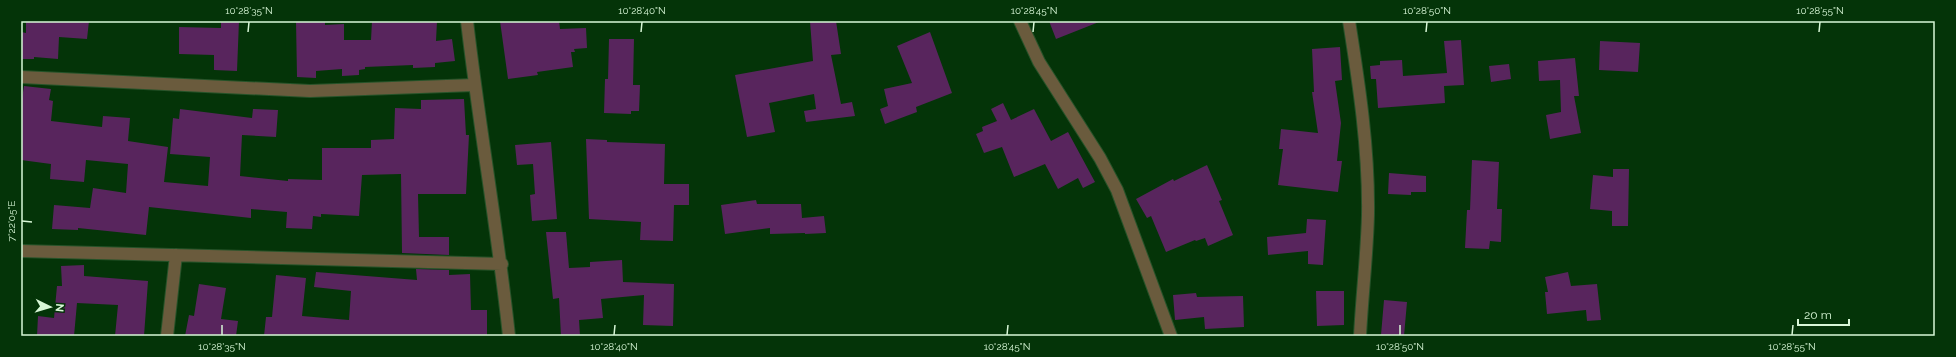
<svg xmlns="http://www.w3.org/2000/svg" width="1956" height="357" font-family="Raleway,sans-serif">
<rect width="100%" height="100%" fill="#043408"/>
<!-- building -->
<path fill="#58255d" d="M 26,21 L 89,21 L 87,39 L 59,37 L 58,59 L 34,57 L 34,59 L 21,59 L 21,32 L 26,33 Z
M 221,21 L 239,21 L 237,71 L 214,70 L 214,55 L 179,54 L 179,27 L 221,28 Z
M 296,21 L 325,21 L 325,25 L 344,24 L 344,40 L 371,40 L 372,21 L 437,21 L 436,41 L 452,39 L 455,61 L 435,63 L 435,67 L 413,68 L 413,65 L 365,67 L 365,69 L 359,70 L 359,75 L 342,76 L 342,69 L 316,71 L 316,78 L 297,77 Z
M 500,21 L 559,21 L 560,29 L 586,28 L 587,48 L 574,49 L 575,52 L 571,52 L 573,67 L 537,72 L 538,75 L 508,79 Z
M 810,21 L 836,21 L 841,54 L 831,55 L 841,104 L 852,102 L 855,116 L 806,122 L 804,111 L 816,109 L 814,94 L 769,103 L 775,132 L 747,137 L 735,75 L 813,61 Z
M 1049,21 L 1099,21 L 1099,22 L 1056,39 Z
M 930,32 L 952,93 L 916,107 L 917,112 L 885,124 L 880,109 L 888,106 L 884,89 L 912,83 L 897,46 Z
M 609,39 L 634,39 L 633,85 L 640,85 L 639,111 L 631,111 L 631,114 L 604,113 L 605,79 L 608,79 Z
M 1461,40 L 1464,85 L 1444,86 L 1445,103 L 1378,108 L 1376,79 L 1371,79 L 1370,66 L 1380,65 L 1380,61 L 1402,60 L 1403,76 L 1447,73 L 1444,41 Z
M 1600,41 L 1640,43 L 1638,72 L 1599,70 Z
M 1340,47 L 1342,80 L 1335,81 L 1341,123 L 1337,161 L 1342,161 L 1338,192 L 1278,185 L 1283,149 L 1279,149 L 1281,129 L 1318,133 L 1312,92 L 1314,92 L 1312,49 Z
M 1575,58 L 1579,96 L 1574,96 L 1581,133 L 1550,139 L 1546,115 L 1561,112 L 1560,80 L 1539,81 L 1538,61 Z
M 1509,64 L 1511,79 L 1491,82 L 1489,66 Z
M 24,86 L 51,89 L 49,100 L 53,101 L 51,121 L 102,127 L 103,116 L 130,118 L 128,141 L 168,147 L 164,182 L 208,186 L 210,157 L 170,154 L 173,118 L 179,119 L 180,109 L 252,118 L 253,109 L 278,110 L 276,137 L 242,135 L 240,176 L 288,181 L 288,179 L 322,180 L 322,148 L 371,148 L 371,140 L 394,139 L 395,108 L 421,109 L 421,100 L 464,99 L 466,135 L 469,135 L 466,194 L 418,194 L 419,237 L 449,237 L 449,255 L 402,253 L 401,174 L 362,175 L 359,216 L 321,214 L 321,217 L 313,216 L 312,229 L 286,228 L 287,212 L 251,209 L 251,218 L 149,207 L 146,235 L 78,228 L 78,230 L 52,229 L 54,205 L 90,208 L 93,188 L 126,193 L 128,164 L 86,160 L 84,182 L 50,179 L 51,164 L 21,160 L 21,105 Z
M 1003,103 L 1011,120 L 1034,109 L 1051,141 L 1068,132 L 1095,182 L 1083,188 L 1078,178 L 1058,189 L 1045,164 L 1014,177 L 1002,147 L 984,153 L 976,134 L 983,131 L 982,127 L 997,121 L 991,109 Z
M 586,139 L 607,140 L 607,142 L 665,144 L 664,184 L 689,184 L 689,205 L 674,205 L 673,241 L 640,240 L 641,222 L 589,219 Z
M 551,142 L 557,219 L 532,221 L 530,195 L 535,194 L 533,164 L 517,165 L 515,145 Z
M 1472,160 L 1499,162 L 1497,209 L 1502,209 L 1501,242 L 1490,241 L 1489,249 L 1465,248 L 1467,210 L 1470,210 Z
M 1207,165 L 1222,200 L 1219,201 L 1233,235 L 1208,246 L 1205,238 L 1196,241 L 1195,240 L 1166,252 L 1151,216 L 1147,218 L 1136,199 L 1173,179 L 1174,181 Z
M 1613,169 L 1629,169 L 1628,226 L 1612,226 L 1612,211 L 1590,209 L 1593,175 L 1613,177 Z
M 1389,173 L 1426,176 L 1426,192 L 1411,192 L 1411,195 L 1388,194 Z
M 756,200 L 757,204 L 801,204 L 802,218 L 824,216 L 826,233 L 805,234 L 805,233 L 770,234 L 770,228 L 725,234 L 721,205 Z
M 1307,219 L 1326,220 L 1323,265 L 1308,264 L 1308,251 L 1268,255 L 1267,237 L 1306,233 Z
M 546,232 L 566,232 L 569,268 L 590,267 L 590,262 L 622,260 L 623,282 L 674,284 L 673,326 L 643,325 L 644,295 L 601,299 L 603,318 L 579,320 L 580,336 L 561,336 L 559,298 L 553,299 Z
M 84,265 L 84,276 L 148,281 L 144,336 L 115,336 L 118,305 L 77,303 L 74,336 L 37,336 L 38,316 L 54,318 L 57,286 L 62,286 L 61,266 Z
M 416,269 L 449,270 L 449,275 L 470,274 L 471,310 L 487,310 L 487,336 L 264,336 L 266,317 L 272,317 L 276,275 L 306,278 L 302,316 L 349,320 L 351,291 L 314,287 L 316,272 L 417,280 Z
M 1568,272 L 1571,286 L 1597,284 L 1601,320 L 1587,321 L 1586,310 L 1547,314 L 1545,292 L 1548,292 L 1545,277 Z
M 199,284 L 226,288 L 221,319 L 238,321 L 236,336 L 185,336 L 189,315 L 194,316 Z
M 1316,291 L 1344,291 L 1344,325 L 1317,326 Z
M 1196,293 L 1197,297 L 1243,296 L 1244,327 L 1205,329 L 1204,317 L 1175,320 L 1173,295 Z
M 1384,300 L 1407,302 L 1404,336 L 1381,335 Z"/>
<g fill="none" stroke-linecap="round" stroke-linejoin="round">
<defs>
<path id="street" d="M 467,21 C 479,126 498,231 509,336
M 1020,21 L 1039,62 L 1100,158 L 1117,190 L 1171,336
M 1349,21 C 1359,84 1369,150 1368,215 C 1367,255 1362,296 1360,336
M 21,77 L 310,91 L 474,85
M 21,251 L 502,264
M 167,336 L 176,255"/>
</defs>
<!-- street casing -->
<use href="#street" stroke="#265329" stroke-width="14"/>
<!-- street -->
<use href="#street" stroke="#6a5b3d" stroke-width="12"/>
</g>
<!-- ticks -->
<path fill="none" stroke="#d8f7d7" stroke-width="1.5" d="M 248,32 L 249,22M 641,32 L 642,22M 1033,32 L 1034,22M 1426,32 L 1427,22M 1819,32 L 1820,22M 22,221 L 32,222M 222,335 L 222,325M 614,335 L 615,325M 1007,335 L 1008,325M 1400,335 L 1400,325M 1792,335 L 1793,325"/>
<!-- border -->
<rect width="1956" height="357" fill="none" stroke="#043408" stroke-width="44"/>
<!-- north arrow -->
<g transform="translate(50 307) rotate(95)" stroke="#043408" stroke-width="3" paint-order="stroke">
<path d="M0-3L7 15L0 10L-7 15Z" fill="#d8f7d7"/>
<text y="-6" font-size="11" font-weight="bold" text-anchor="middle" fill="#d8f7d7">N</text>
</g>
<!-- scale -->
<path d="M1798 319v6h51v-6" fill="none" stroke="#d8f7d7" stroke-width="2"/>
<text x="1804" y="319" font-size="12" fill="#d8f7d7" stroke="#043408" stroke-width="3" paint-order="stroke">20 m</text>
<rect x="22" y="22" width="1912" height="313" fill="none" stroke="#d8f7d7" stroke-width="1.5"/>
<g font-size="10" text-anchor="middle" fill="#d8f7d7">
<text x="249" y="14">10°28'35"N</text>
<text x="642" y="14">10°28'40"N</text>
<text x="1034" y="14">10°28'45"N</text>
<text x="1427" y="14">10°28'50"N</text>
<text x="1820" y="14">10°28'55"N</text>
<text transform="translate(11 221) rotate(-90)" y="4">7°22'05"E</text>
<text x="222" y="350">10°28'35"N</text>
<text x="614" y="350">10°28'40"N</text>
<text x="1007" y="350">10°28'45"N</text>
<text x="1400" y="350">10°28'50"N</text>
<text x="1792" y="350">10°28'55"N</text>
</g>
</svg>
